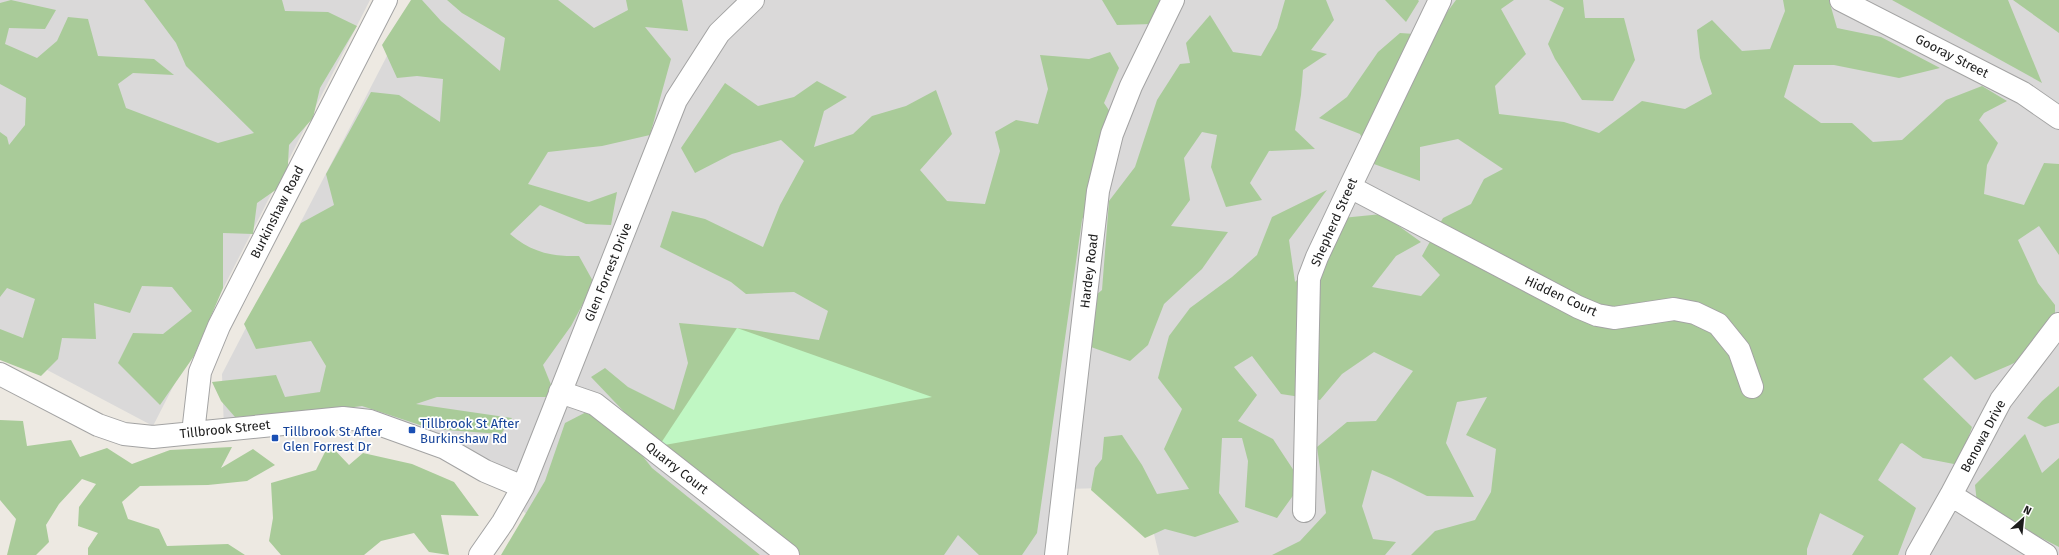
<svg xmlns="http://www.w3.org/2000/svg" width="2059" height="555" font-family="'Fira Sans',sans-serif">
<rect width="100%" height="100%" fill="#ede9e2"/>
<!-- residential -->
<path fill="#dad9d9" d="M 0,0 L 370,0 L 153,426 L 0,345 Z
M 416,0 L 2059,0 L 2059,555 L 1159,555 L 1143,487 L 1065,489 L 1055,555 L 574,555 L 517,506 L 523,487 L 370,421 L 224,430 L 222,374 Z"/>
<!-- forest -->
<path fill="#a9cb99" d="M 11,0 L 56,10 L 45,29 L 9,28 L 5,44 L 37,58 L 57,41 L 68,17 L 88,19 L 98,56 L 154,59 L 174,75 L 133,73 L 118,84 L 126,108 L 218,143 L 254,133 L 186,66 L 176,43 L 144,0 L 282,0 L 285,11 L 328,12 L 357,26 L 320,88 L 313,118 L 289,145 L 287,182 L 257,203 L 253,234 L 223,233 L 223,288 L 194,356 L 160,405 L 118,363 L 133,333 L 163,334 L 192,311 L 172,287 L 142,286 L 130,313 L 94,303 L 96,339 L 62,338 L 58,359 L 41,376 L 0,360 L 0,329 L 23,338 L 35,299 L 7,288 L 0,297 L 0,132 L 7,137 L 9,145 L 25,125 L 26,98 L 0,84 L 0,3 Z
M 411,0 L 422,0 L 441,21 L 500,71 L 505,38 L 462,13 L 447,0 L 558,0 L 594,28 L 628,10 L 626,0 L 682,0 L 688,31 L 645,27 L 671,59 L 650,135 L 602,146 L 548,152 L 528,184 L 589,202 L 617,192 L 611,225 L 586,224 L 540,205 L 510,234 C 531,252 552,257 579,256 L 594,283 L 571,326 L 543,365 L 556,397 L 437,397 L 416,404 L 512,418 L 501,434 L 432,429 L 362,406 L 308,413 L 235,417 L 221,401 L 212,382 L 276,375 L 285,397 L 320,392 L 326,366 L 311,341 L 256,349 L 244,324 L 301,223 L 334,205 L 326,174 L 371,92 L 399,95 L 440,122 L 443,79 L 417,76 L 397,78 L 382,45 Z
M 1102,0 L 1163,0 L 1153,24 L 1117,25 Z
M 1285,0 L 1326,0 L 1334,20 L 1311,50 L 1327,54 L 1303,70 L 1301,95 L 1295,130 L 1315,149 L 1269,151 L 1250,183 L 1262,200 L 1226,207 L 1211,167 L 1217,135 L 1202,132 L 1184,158 L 1190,200 L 1171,226 L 1228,232 L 1202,269 L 1164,304 L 1148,345 L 1130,361 L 1091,347 L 1077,311 L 1102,290 L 1109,201 L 1135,167 L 1157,100 L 1180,64 L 1190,63 L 1186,43 L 1210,15 L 1233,52 L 1261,56 L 1277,28 Z
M 1385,0 L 1418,0 L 1419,1 L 1406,22 Z
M 1456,0 L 1514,0 L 1501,9 L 1526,54 L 1495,86 L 1499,114 L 1564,122 L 1599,133 L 1642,101 L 1685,109 L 1712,94 L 1700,58 L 1697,30 L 1712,20 L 1742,51 L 1770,49 L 1785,11 L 1783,0 L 1829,0 L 1837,28 L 1881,37 L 1940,68 L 1899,78 L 1834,65 L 1794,65 L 1784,97 L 1821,123 L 1852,123 L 1873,142 L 1902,140 L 1946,100 L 1982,86 L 2007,101 L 1984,113 L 1979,120 L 1998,143 L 1987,165 L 1984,194 L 2024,205 L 2044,163 L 2059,164 L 2059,255 L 2039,226 L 2018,240 L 2038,283 L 2055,305 L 2055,342 L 2010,365 L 1975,380 L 1951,356 L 1923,379 L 1972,427 L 1959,465 L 1923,458 L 1902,443 L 1900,444 L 1878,480 L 1916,508 L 1898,555 L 1852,555 L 1864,536 L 1820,513 L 1807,549 L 1807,555 L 1411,555 L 1435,531 L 1475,520 L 1491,492 L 1496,449 L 1466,435 L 1487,397 L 1457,402 L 1446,443 L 1474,497 L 1427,496 L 1391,478 L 1372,470 L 1362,506 L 1373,539 L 1396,542 L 1385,555 L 1272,555 L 1300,541 L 1326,513 L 1317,447 L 1347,422 L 1376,421 L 1413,371 L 1374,352 L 1342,374 L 1320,400 L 1281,394 L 1252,356 L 1234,367 L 1257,395 L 1238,421 L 1273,439 L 1302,483 L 1277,518 L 1245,507 L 1248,461 L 1242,438 L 1222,438 L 1219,493 L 1239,522 L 1195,537 L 1165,529 L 1145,538 L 1091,490 L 1095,468 L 1102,459 L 1104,437 L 1122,435 L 1142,465 L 1157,494 L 1189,489 L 1164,449 L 1182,409 L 1158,378 L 1169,336 L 1190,308 L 1232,277 L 1257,255 L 1272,217 L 1327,190 L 1289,240 L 1295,282 L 1318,259 L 1332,219 L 1382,214 L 1421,242 L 1396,256 L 1372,287 L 1421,296 L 1440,275 L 1422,256 L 1443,218 L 1471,204 L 1484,179 L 1503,169 L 1458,139 L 1420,147 L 1420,181 L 1374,164 L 1360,134 L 1319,118 L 1347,97 L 1378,52 L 1400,33 L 1430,35 Z
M 1549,0 L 1583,0 L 1585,18 L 1624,18 L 1635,60 L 1613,101 L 1582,100 L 1555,59 L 1548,44 L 1564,8 Z
M 1892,0 L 2008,0 L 2042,83 Z
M 2013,0 L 2059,0 L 2059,33 Z
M 1110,52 L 1119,68 L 1104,103 L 1119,125 L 1082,220 L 1037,533 L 1022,555 L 979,555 L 958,535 L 944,555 L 799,555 L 652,441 L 591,377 L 605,368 L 628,387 L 674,410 L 688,363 L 679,323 L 746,329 L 819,340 L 828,311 L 794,292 L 746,294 L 731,282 L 660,247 L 672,211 L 705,219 L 763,247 L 780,205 L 804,161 L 781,140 L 732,154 L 695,173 L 681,148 L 725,83 L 758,106 L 794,97 L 817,81 L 847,97 L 824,111 L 814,147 L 853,134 L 872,116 L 906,106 L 936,90 L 952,134 L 920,170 L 947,201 L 985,204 L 1000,151 L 995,132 L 1016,120 L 1038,124 L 1048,89 L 1040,55 L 1089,59 Z
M 2059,386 L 2059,423 L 2045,427 L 2027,418 L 2042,401 Z
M 596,407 L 608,412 L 652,468 L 760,555 L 501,555 L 545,481 L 565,423 Z
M 0,420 L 23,421 L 27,446 L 71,440 L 80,457 L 107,448 L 132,464 L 170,450 L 232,447 L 221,468 L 253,449 L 275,465 L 247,481 L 208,485 L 140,486 L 122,502 L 128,519 L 159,529 L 167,546 L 228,544 L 245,555 L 88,555 L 88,548 L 98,533 L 78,526 L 79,507 L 96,484 L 82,479 L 59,504 L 46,525 L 49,542 L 36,555 L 7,555 L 16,519 L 0,500 Z
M 2025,434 L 2042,473 L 2059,458 L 2059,547 L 2000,517 L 1978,512 L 1975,485 Z
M 329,444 L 349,465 L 363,453 L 412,464 L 454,482 L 479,516 L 441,515 L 449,555 L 429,552 L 414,533 L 381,541 L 364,555 L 281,555 L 269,541 L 273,518 L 271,483 L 316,470 Z"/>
<!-- park -->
<path fill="#c0f7c3" d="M 737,328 L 932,397 L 659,446 Z"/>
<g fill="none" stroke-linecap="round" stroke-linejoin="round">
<defs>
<path id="minor" d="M 1841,0 L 2023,93 L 2059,118
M 1350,187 L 1578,307 L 1597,315 L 1614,318 L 1674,309 L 1695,313 L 1718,324 L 1739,350 L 1752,387
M 0,374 L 98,425 L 124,434 L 153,437 L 343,418 L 370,421 L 445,448 L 485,471 L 523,487
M 560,392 L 595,404 L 788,555
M 193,433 L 200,372 L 219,326 L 386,0
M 1951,495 L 2046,555
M 1304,511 L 1309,278 L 1317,257 L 1350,187 L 1440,0
M 480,555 L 503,522 L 523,487 L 676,100 L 719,33 L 753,0
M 1056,555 L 1098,191 L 1112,134 L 1131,86 L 1173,0
M 1917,555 L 1951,495 L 2001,400 L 2059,324"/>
</defs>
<!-- minor casing -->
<use href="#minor" stroke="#a3a3a3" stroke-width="24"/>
<!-- minor -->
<use href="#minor" stroke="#fff" stroke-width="22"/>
</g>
<!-- markers -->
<g fill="#1a4fb4" stroke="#fff" stroke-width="1.5">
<rect x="408" y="426" width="8" height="8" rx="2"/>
<rect x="271" y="434" width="8" height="8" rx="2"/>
</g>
<g text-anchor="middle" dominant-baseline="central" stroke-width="3.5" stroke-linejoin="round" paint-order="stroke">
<!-- street labels -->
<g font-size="13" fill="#1c1c1c" stroke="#fff">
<text transform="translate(1952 56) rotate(27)">Gooray Street</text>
<text transform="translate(277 212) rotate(-63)">Burkinshaw Road</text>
<text transform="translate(1334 222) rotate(-66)">Shepherd Street</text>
<text transform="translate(1089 271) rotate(-83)">Hardey Road</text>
<text transform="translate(608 272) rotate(-68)">Glen Forrest Drive</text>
<text transform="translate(1561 296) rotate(25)">Hidden Court</text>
<text transform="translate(225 429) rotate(-6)">Tillbrook Street</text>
<text transform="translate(1983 436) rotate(-62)">Benowa Drive</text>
<text transform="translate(677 468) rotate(38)">Quarry Court</text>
</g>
<!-- transit labels -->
<g font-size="13" fill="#164399" stroke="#fff" text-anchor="start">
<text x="420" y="423">Tillbrook St After<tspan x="420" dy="15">Burkinshaw Rd</tspan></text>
<text x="283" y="431">Tillbrook St After<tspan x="283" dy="15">Glen Forrest Dr</tspan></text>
</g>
</g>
<!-- north arrow -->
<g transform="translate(2023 519) rotate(27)" stroke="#ffffff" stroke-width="3" paint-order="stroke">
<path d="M0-3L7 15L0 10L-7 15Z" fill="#1c1c1c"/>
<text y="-6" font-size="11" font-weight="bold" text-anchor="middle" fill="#1c1c1c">N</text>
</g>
</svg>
